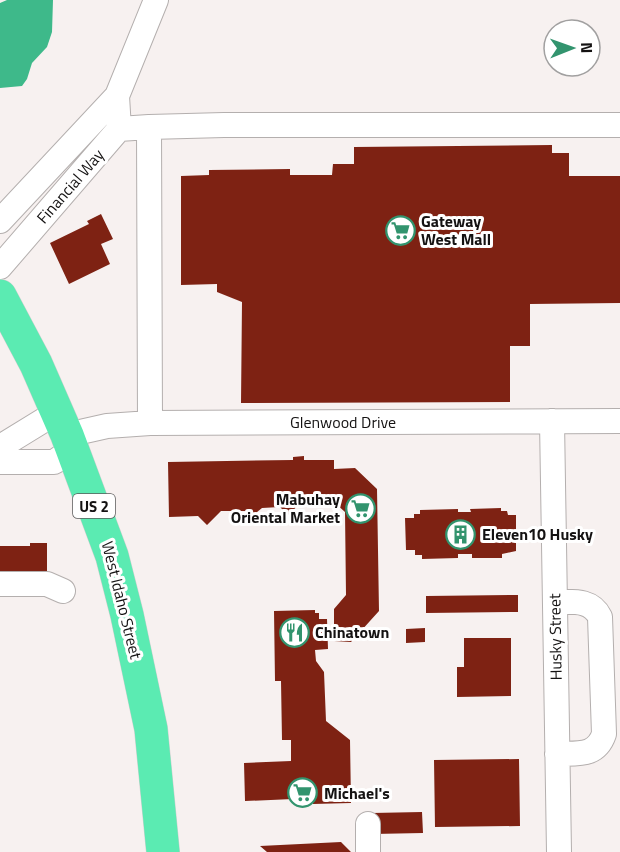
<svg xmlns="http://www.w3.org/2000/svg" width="620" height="852" font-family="'Titillium Web',sans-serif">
<rect width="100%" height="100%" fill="#f7f1f0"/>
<!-- water -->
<path fill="#3eb98a" d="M 7,0 L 53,0 L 52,32 L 47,47 L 32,63 L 27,79 L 22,86 L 0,88 L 0,3 Z"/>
<!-- building -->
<path fill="#7e2213" d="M 552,145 L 552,153 L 569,153 L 569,176 L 620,176 L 620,303 L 530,304 L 530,346 L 510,346 L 510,402 L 241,403 L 242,302 L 217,292 L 217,284 L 181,285 L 181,176 L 209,175 L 209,170 L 290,169 L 290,175 L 332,175 L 333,164 L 354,164 L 354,147 Z
M 101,214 L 113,239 L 101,244 L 110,264 L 69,284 L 50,243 L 89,224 L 87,221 Z
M 304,456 L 304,460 L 334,460 L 334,469 L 355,468 L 377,489 L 379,611 L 351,642 L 334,641 L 334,609 L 346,595 L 345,512 L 325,494 L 310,494 L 288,515 L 280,507 L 262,508 L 252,516 L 246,511 L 221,511 L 207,525 L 198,516 L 169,517 L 168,462 L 293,460 L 293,457 Z
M 501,508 L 501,511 L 507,511 L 508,515 L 516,515 L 516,551 L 502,554 L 502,558 L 472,558 L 472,554 L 458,554 L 458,558 L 422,559 L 422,555 L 415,555 L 415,550 L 406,550 L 405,518 L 414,518 L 414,514 L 420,514 L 420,510 L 458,509 L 458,512 L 471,512 L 470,509 Z
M 30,543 L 47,543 L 47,580 L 0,580 L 0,546 L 30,546 Z
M 518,595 L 518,612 L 426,613 L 426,596 Z
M 315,610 L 315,613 L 319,613 L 319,619 L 327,619 L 328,649 L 315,650 L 316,661 L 324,672 L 326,721 L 350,740 L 351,803 L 313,804 L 313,801 L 293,801 L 293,799 L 245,801 L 244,763 L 291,761 L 291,740 L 282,740 L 281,681 L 275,681 L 274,611 Z
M 425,628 L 425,642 L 406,643 L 406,629 Z
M 464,638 L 511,638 L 511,696 L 457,697 L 457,667 L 464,667 Z
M 519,759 L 520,826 L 435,827 L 434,760 Z
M 422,812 L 423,833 L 373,834 L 372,813 Z
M 341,842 L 351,852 L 267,852 L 260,846 Z"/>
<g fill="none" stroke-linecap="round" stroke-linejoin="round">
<defs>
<path id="minor" d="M 149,127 L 224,125 L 620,125
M 119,129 L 149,127 L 150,423
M 0,221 L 117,96
M 0,267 L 119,129 L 117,96 L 156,0
M 552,421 L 559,852
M 67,435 L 107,426 L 150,423 L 620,421
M 0,447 L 57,412
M 0,462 L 54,462 L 73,449
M 0,584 L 47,584 L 63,591
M 555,602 C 573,602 591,599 600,617 L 604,734 C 596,757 578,753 557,754
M 368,824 L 368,852"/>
<path id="highway" d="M 0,296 L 36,364 L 67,435 L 112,556 L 127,615 L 151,729 L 163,852"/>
</defs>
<!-- minor casing -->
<use href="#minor" stroke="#b4afae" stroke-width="26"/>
<!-- highway casing -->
<use href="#highway" stroke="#d0d0d0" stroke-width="34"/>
<!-- minor -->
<use href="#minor" stroke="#fff" stroke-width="24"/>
<!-- highway -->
<use href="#highway" stroke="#5bebb2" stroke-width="33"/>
</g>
<!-- icons -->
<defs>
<symbol id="supermarket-ring" viewBox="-11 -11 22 22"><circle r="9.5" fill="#fff" stroke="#32946e" stroke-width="1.5"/><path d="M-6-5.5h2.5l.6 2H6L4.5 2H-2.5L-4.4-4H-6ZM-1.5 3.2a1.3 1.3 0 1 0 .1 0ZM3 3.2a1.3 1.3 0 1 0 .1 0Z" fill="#32946e"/></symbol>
<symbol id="building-ring" viewBox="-11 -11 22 22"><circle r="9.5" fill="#fff" stroke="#32946e" stroke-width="1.5"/><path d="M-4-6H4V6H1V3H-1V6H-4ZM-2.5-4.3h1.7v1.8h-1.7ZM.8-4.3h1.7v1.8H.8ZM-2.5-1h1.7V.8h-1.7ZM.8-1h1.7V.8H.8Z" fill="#32946e"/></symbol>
<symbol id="restaurant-ring" viewBox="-11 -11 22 22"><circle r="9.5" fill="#fff" stroke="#32946e" stroke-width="1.5"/><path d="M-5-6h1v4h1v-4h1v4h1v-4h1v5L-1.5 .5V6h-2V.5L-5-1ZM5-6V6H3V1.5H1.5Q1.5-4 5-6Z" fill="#32946e"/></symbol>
</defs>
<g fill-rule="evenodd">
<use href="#supermarket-ring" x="384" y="214" width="33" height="33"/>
<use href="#supermarket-ring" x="344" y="492" width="33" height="33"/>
<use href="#building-ring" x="444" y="518" width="33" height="33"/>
<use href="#restaurant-ring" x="278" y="616" width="33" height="33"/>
<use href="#supermarket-ring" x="286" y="776" width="33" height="33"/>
</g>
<g text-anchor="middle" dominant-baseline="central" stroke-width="6" stroke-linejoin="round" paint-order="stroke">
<!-- shield labels -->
<rect fill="#fff" stroke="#5a5959" stroke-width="1.5" x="73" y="494" width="42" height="24" rx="4.5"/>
<g font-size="15" font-weight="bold" fill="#141212">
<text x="94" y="506">US 2</text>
</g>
<!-- street labels -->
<g font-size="16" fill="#141212" stroke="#fff">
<text transform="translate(70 186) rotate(-49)">Financial Way</text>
<text x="343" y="422">Glenwood Drive</text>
<text transform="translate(122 600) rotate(76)">West Idaho Street</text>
<text transform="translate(555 637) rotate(-91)">Husky Street</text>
</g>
<!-- poi labels -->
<g font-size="16" font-weight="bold" fill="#141212" stroke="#fff" text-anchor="start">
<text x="421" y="221">Gateway<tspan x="421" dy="18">West Mall</tspan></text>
<text x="340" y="499" text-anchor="end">Mabuhay<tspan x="340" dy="18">Oriental Market</tspan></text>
<text x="482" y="534">Eleven10 Husky</text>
<text x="315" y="632">Chinatown</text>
<text x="324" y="793">Michael's</text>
</g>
</g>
<!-- north arrow -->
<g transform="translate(572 48) rotate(89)"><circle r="28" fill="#ffffff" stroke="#a1a0a0" stroke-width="1.5"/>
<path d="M0-4.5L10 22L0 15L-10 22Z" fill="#32946e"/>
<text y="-9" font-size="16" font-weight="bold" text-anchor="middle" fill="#141212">N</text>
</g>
</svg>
